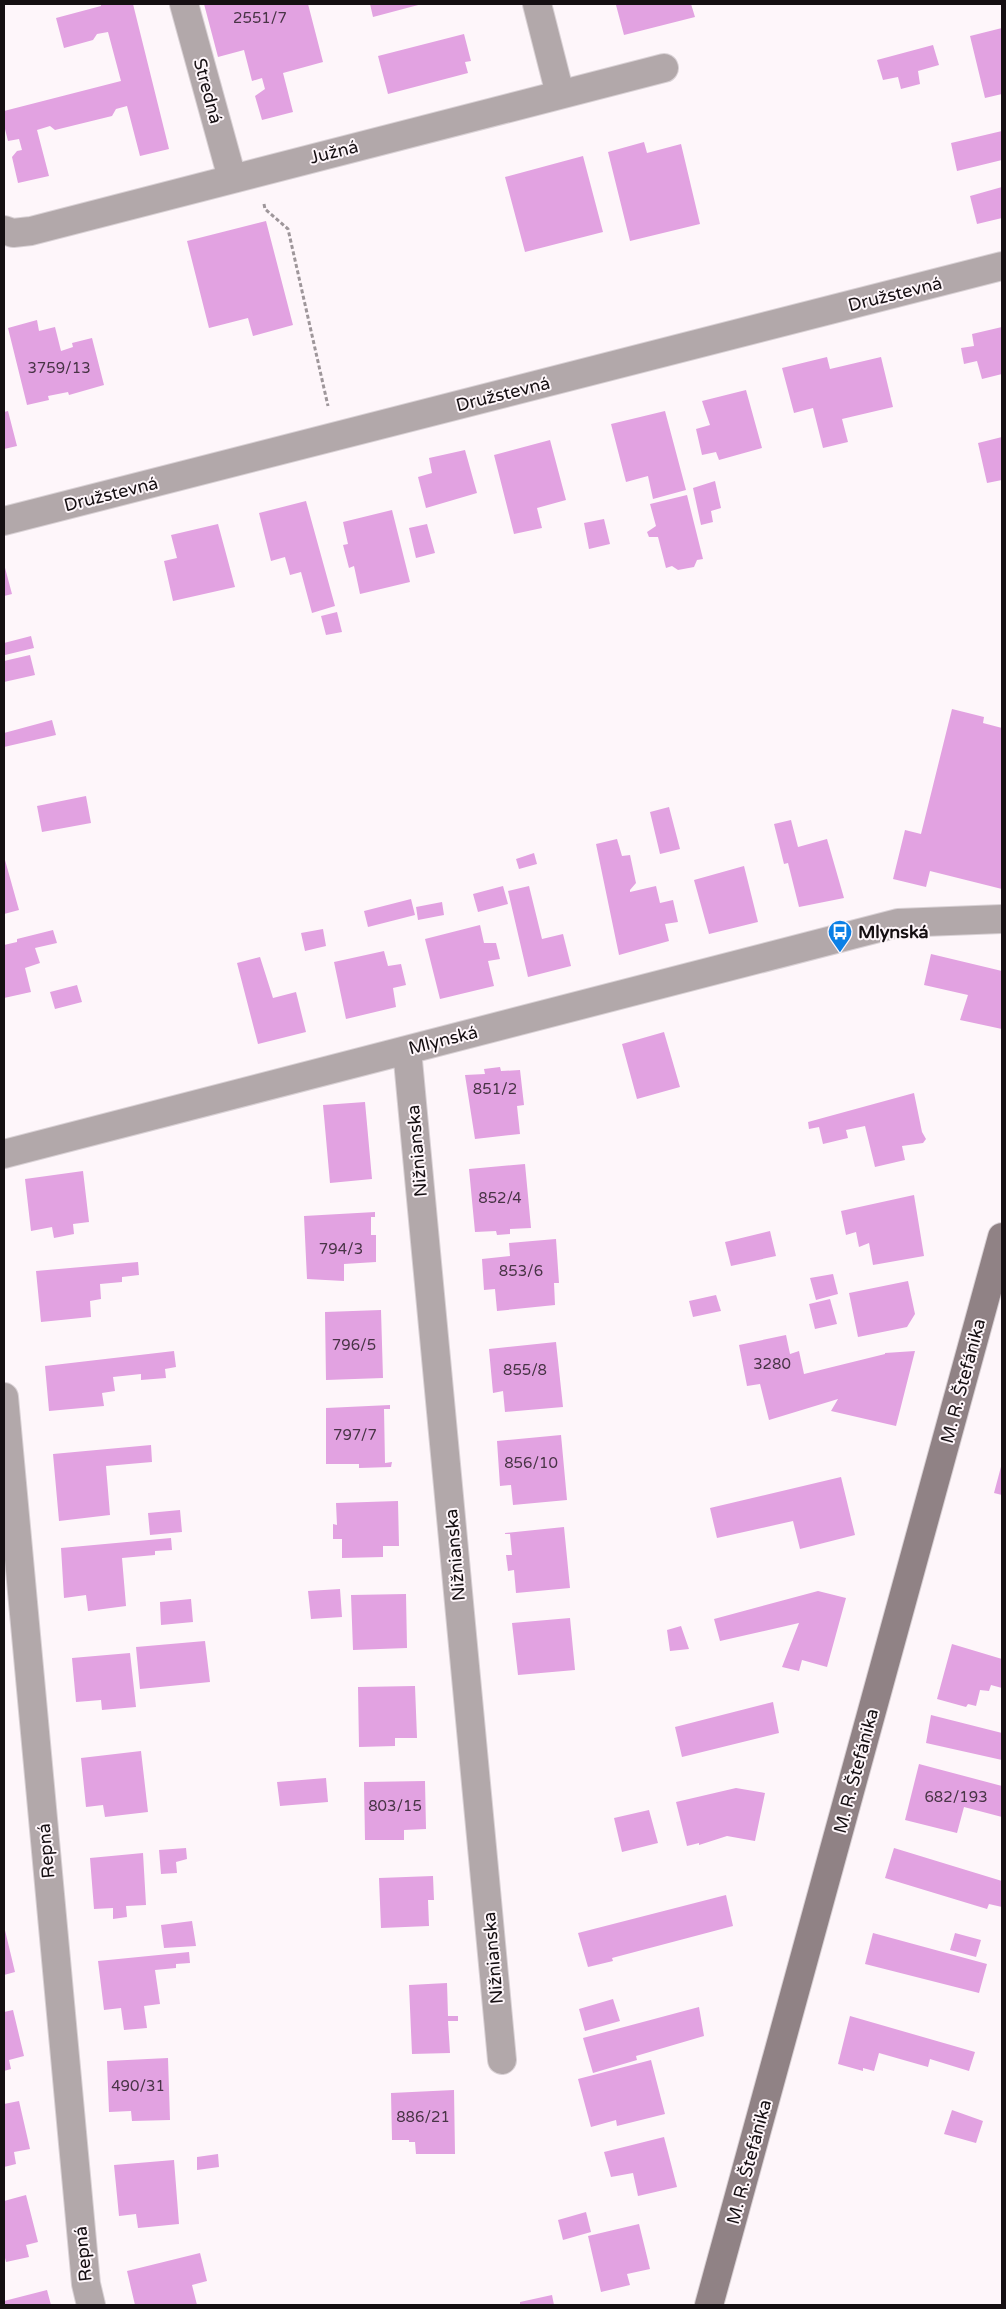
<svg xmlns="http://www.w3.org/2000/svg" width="1006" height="2309" font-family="'Varela Round',sans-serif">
<rect width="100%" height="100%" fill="#fef6fa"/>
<!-- building -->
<path fill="#e2a2e1" d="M 101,4 L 133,4 L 169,149 L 140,156 L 127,106 L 116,109 L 112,116 L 55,130 L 50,126 L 37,130 L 49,176 L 18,183 L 12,157 L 17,151 L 22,150 L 19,139 L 8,141 L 4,125 L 4,111 L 121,81 L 108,32 L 97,34 L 93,40 L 64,48 L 56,18 L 101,6 Z
M 204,4 L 308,4 L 323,62 L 283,73 L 293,112 L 262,120 L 255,96 L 265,89 L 262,78 L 252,81 L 244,50 L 218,57 Z
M 370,4 L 422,4 L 373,17 Z
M 622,4 L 691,4 L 695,17 L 624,35 L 616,5 Z
M 1002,28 L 1002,94 L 985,98 L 970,36 Z
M 464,34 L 471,61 L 465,62 L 468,73 L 388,94 L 378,56 Z
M 933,45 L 939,65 L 918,71 L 920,84 L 901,89 L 898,77 L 883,80 L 877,60 Z
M 1002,131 L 1002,160 L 957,171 L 951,143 Z
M 644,142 L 647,153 L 681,144 L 700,224 L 630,241 L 608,152 Z
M 583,156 L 603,232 L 525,252 L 505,177 Z
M 1002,187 L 1002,218 L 977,224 L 970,196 Z
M 266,221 L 293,325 L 253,336 L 248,318 L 209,328 L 187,241 Z
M 37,320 L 39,331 L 55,327 L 61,351 L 73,347 L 72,343 L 92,338 L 104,385 L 69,395 L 68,392 L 48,396 L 49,400 L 27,405 L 8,328 Z
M 1002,327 L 1002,374 L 982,379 L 977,361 L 964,364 L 961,348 L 974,346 L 972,334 Z
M 827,357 L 830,369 L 881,357 L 893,407 L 842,419 L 848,442 L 823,448 L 813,408 L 794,413 L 782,368 Z
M 746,390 L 762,448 L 719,460 L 716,452 L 702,455 L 696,429 L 710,425 L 702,401 Z
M 8,411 L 17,446 L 4,449 L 4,412 Z
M 665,411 L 686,490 L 653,499 L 648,476 L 626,482 L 611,424 Z
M 1002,437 L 1002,480 L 987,483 L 978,443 Z
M 550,440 L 566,500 L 537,508 L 542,528 L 514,534 L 494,455 Z
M 465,450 L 477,493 L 426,508 L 418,477 L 432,473 L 429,458 Z
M 715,481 L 721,508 L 711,511 L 713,522 L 701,525 L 693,488 Z
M 687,495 L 703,559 L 697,560 L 694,567 L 678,570 L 672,566 L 666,568 L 658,537 L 649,537 L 647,532 L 656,526 L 650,504 Z
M 306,501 L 335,606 L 312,613 L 301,572 L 290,575 L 285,557 L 271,561 L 259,513 Z
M 392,510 L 410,582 L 360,594 L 354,566 L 349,568 L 343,545 L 348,544 L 343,522 Z
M 604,519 L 610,544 L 589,549 L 584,523 Z
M 218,524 L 235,587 L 173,601 L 164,561 L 177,558 L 171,535 Z
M 427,524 L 435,553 L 416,558 L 409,528 Z
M 4,564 L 12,594 L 4,596 Z
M 337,612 L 342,632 L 326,635 L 321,616 Z
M 31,636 L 34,648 L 5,655 L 4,643 Z
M 30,655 L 35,675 L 4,682 L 4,661 Z
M 952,709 L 984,717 L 983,723 L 1002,728 L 1002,889 L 930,871 L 926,887 L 893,879 L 905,830 L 921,834 Z
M 52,720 L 56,735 L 4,747 L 4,733 Z
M 86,796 L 91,823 L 42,832 L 37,806 Z
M 669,807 L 680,849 L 660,854 L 650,812 Z
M 791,820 L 798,847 L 827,839 L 844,898 L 799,907 L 788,863 L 784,864 L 774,824 Z
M 617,839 L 622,856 L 630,855 L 636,883 L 630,890 L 630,892 L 656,886 L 660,903 L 673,900 L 678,922 L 665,924 L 669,941 L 619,955 L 596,844 Z
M 534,853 L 537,864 L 519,869 L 516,859 Z
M 4,860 L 5,860 L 19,910 L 4,914 Z
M 744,866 L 758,922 L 709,934 L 694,880 Z
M 503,886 L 508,904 L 478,912 L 473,894 Z
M 529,886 L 542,939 L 563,934 L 571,966 L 528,977 L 508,891 Z
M 411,899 L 415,915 L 368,927 L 364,911 Z
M 442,902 L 444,915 L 418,920 L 416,907 Z
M 480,925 L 484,943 L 496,943 L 500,959 L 488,961 L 494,986 L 440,999 L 425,939 Z
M 323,929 L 326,946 L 305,951 L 301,933 Z
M 53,930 L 57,943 L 35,948 L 40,963 L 25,968 L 31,992 L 4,998 L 4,945 L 17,942 L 17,939 Z
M 384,951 L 388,966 L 401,964 L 406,985 L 393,988 L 396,1007 L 346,1019 L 334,962 Z
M 931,954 L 1002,971 L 1002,1029 L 960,1020 L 968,995 L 924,985 Z
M 260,957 L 273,998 L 296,992 L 306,1032 L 258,1044 L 237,963 Z
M 77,985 L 82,1002 L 55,1009 L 50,992 Z
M 664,1032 L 680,1087 L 637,1099 L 622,1044 Z
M 500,1067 L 501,1071 L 520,1070 L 524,1105 L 517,1106 L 520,1134 L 475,1139 L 465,1075 L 485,1074 L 484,1069 Z
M 914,1093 L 922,1132 L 926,1139 L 923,1143 L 902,1146 L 905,1160 L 875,1167 L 865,1126 L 846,1130 L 848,1138 L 823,1144 L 819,1127 L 809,1129 L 808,1122 Z
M 365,1102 L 372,1179 L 330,1183 L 323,1105 Z
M 525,1164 L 531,1228 L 510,1229 L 510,1234 L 497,1235 L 496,1231 L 475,1232 L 469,1169 Z
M 83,1171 L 89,1222 L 73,1224 L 74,1234 L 54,1238 L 52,1227 L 31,1231 L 25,1179 Z
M 914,1195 L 924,1256 L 873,1265 L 869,1243 L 859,1247 L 856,1232 L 846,1235 L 841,1211 Z
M 375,1212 L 375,1217 L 371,1217 L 371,1235 L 376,1235 L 376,1262 L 344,1264 L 344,1281 L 307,1279 L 304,1216 Z
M 770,1231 L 776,1256 L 731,1266 L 725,1242 Z
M 556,1239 L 559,1283 L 554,1283 L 555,1305 L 497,1311 L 495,1289 L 484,1290 L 482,1259 L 510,1256 L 509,1243 Z
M 138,1262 L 139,1275 L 122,1277 L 122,1282 L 100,1284 L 101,1299 L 90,1301 L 91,1317 L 41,1322 L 36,1271 Z
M 833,1274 L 838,1294 L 816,1300 L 810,1278 Z
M 908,1281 L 915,1314 L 907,1327 L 858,1337 L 849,1293 Z
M 716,1295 L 721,1311 L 693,1317 L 689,1301 Z
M 830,1299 L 837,1324 L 815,1329 L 809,1304 Z
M 381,1310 L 383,1378 L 326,1380 L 325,1312 Z
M 786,1335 L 790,1354 L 799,1351 L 804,1374 L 885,1354 L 885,1353 L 915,1351 L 896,1426 L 831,1411 L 838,1399 L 769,1420 L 760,1384 L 747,1386 L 739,1345 Z
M 556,1342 L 563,1407 L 505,1412 L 503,1391 L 493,1393 L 489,1349 Z
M 174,1351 L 176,1367 L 165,1369 L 166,1378 L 141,1380 L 141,1374 L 113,1377 L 115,1391 L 102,1393 L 104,1406 L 49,1411 L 45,1366 Z
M 390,1405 L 390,1409 L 384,1409 L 385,1463 L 392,1462 L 391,1467 L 359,1468 L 359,1464 L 326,1464 L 326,1408 Z
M 561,1435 L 567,1500 L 513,1505 L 511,1485 L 500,1486 L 497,1441 Z
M 151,1445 L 152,1462 L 106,1466 L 110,1515 L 59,1521 L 53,1454 Z
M 1002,1463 L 1002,1495 L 994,1493 Z
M 841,1477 L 855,1535 L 800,1549 L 793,1521 L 717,1538 L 710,1508 Z
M 398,1501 L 399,1546 L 383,1546 L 383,1557 L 342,1558 L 342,1539 L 333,1539 L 333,1524 L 337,1525 L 336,1503 Z
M 180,1510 L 182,1532 L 150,1535 L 148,1513 Z
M 564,1527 L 570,1588 L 516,1593 L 514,1570 L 508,1571 L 506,1555 L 512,1555 L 510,1534 L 505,1534 L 505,1533 Z
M 171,1538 L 172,1550 L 155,1551 L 155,1555 L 122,1558 L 126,1606 L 88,1611 L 86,1595 L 64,1598 L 61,1548 Z
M 340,1589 L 342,1617 L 311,1619 L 308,1591 Z
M 818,1591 L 846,1598 L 827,1667 L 802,1660 L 799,1671 L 782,1667 L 799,1623 L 720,1641 L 714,1619 Z
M 406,1594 L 407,1648 L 353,1650 L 351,1595 Z
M 191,1599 L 193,1622 L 161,1625 L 160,1602 Z
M 570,1618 L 575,1670 L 518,1675 L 512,1623 Z
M 681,1626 L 689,1649 L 670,1651 L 667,1630 Z
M 205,1641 L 210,1682 L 140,1689 L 136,1647 Z
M 952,1644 L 1002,1659 L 1002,1688 L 991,1685 L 989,1691 L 980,1690 L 976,1706 L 968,1704 L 966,1707 L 937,1699 Z
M 130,1653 L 136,1707 L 102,1710 L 101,1700 L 76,1702 L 72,1658 Z
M 415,1686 L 417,1738 L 395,1738 L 395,1746 L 359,1747 L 358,1687 Z
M 773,1702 L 779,1733 L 682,1757 L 675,1727 Z
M 931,1715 L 1002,1733 L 1002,1760 L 926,1743 Z
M 141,1751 L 148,1812 L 105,1817 L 103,1805 L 86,1807 L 81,1758 Z
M 919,1764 L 1002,1786 L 1002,1817 L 964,1807 L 957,1833 L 905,1820 Z
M 326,1778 L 328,1802 L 280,1806 L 277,1782 Z
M 425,1781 L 426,1829 L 404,1830 L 404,1840 L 365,1840 L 364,1782 Z
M 736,1788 L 765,1793 L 755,1841 L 727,1836 L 699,1845 L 699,1843 L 687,1846 L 676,1802 Z
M 649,1810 L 658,1843 L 622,1852 L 614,1818 Z
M 186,1848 L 187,1859 L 176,1862 L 177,1873 L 161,1874 L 159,1850 Z
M 894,1848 L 1002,1881 L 1002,1907 L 989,1904 L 987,1909 L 885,1878 Z
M 143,1853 L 146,1905 L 126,1906 L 127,1917 L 113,1919 L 113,1908 L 94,1909 L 90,1858 Z
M 433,1876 L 434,1900 L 428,1900 L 429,1926 L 381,1928 L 379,1878 Z
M 726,1895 L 733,1926 L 612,1958 L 613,1961 L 588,1967 L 578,1933 Z
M 192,1921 L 196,1946 L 164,1948 L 161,1925 Z
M 4,1926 L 15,1972 L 4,1975 Z
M 873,1933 L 987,1964 L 979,1993 L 865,1964 Z
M 955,1933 L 981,1940 L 976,1957 L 950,1950 Z
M 189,1952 L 190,1963 L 176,1964 L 176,1968 L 155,1970 L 160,2004 L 144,2006 L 147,2028 L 124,2030 L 121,2008 L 104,2010 L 98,1961 Z
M 447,1983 L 448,2016 L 458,2016 L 458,2021 L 448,2021 L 450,2053 L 412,2054 L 409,1985 Z
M 613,1999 L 620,2021 L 585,2031 L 579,2009 Z
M 699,2007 L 704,2036 L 636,2056 L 637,2060 L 593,2073 L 583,2038 Z
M 13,2010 L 24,2056 L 9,2060 L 11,2069 L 4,2071 L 4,2012 Z
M 850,2016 L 975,2052 L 969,2071 L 930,2059 L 928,2067 L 879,2053 L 874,2071 L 863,2068 L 863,2071 L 838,2064 Z
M 168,2058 L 170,2120 L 132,2121 L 131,2111 L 109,2112 L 107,2061 Z
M 651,2060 L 665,2114 L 617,2126 L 616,2120 L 591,2127 L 578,2079 Z
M 454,2090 L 455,2154 L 416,2154 L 415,2142 L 409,2142 L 409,2140 L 392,2140 L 391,2093 Z
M 19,2101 L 30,2149 L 14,2152 L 16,2164 L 4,2167 L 4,2104 Z
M 952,2110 L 983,2121 L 976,2143 L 944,2134 Z
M 664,2137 L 677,2187 L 638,2196 L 633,2173 L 611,2177 L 604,2152 Z
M 218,2154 L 219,2167 L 197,2170 L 197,2157 Z
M 174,2160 L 179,2224 L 138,2228 L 136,2214 L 119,2216 L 114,2165 Z
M 26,2195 L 38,2242 L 26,2245 L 29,2257 L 6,2262 L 4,2254 L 4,2201 Z
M 586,2212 L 591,2232 L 563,2240 L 558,2220 Z
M 639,2224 L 650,2269 L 627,2274 L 630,2285 L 601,2292 L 588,2236 Z
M 200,2253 L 207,2281 L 192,2285 L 197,2305 L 135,2305 L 127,2271 Z
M 47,2290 L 51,2305 L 4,2305 L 4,2301 Z
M 552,2295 L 554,2305 L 520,2305 L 520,2302 Z"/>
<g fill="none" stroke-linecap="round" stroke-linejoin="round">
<defs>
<path id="street" d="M 184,4 L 232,178
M 537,4 L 560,94
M 4,230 L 13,233 L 31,231 L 664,68
M 4,521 L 1002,266
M 407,1050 L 502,2060
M 4,1154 L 898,923 L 1002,919
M 4,1397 L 86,2284 L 91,2305"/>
<path id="secondary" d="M 709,2305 L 1002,1237"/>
</defs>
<!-- street casing -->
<use href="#street" stroke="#d9d1d5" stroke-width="30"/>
<!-- secondary casing -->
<use href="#secondary" stroke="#d9d1d5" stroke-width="30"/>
<!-- path -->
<path stroke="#9e969a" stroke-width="3" stroke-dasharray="4 2.5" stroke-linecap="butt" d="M 264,204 L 265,209 L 288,229 L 328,406"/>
<!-- street -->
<use href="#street" stroke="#b2a8aa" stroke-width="28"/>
<!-- secondary -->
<use href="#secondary" stroke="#908285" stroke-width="28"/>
</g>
<!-- icons -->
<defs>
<symbol id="bus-pin" viewBox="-11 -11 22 30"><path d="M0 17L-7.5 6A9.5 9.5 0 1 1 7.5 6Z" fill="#0b80e6" stroke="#fef6fa"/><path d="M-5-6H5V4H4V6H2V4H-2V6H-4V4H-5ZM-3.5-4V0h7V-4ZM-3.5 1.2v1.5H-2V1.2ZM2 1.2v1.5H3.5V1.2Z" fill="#fff"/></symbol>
</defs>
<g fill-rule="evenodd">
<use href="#bus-pin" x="826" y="918" width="28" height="38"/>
</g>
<g text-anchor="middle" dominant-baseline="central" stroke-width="4" stroke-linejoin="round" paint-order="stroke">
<!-- number labels -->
<g font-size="15" fill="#483446">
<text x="260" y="18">2551/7</text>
<text x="59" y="368">3759/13</text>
<text x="495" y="1089">851/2</text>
<text x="500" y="1198">852/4</text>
<text x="341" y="1249">794/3</text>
<text x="521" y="1271">853/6</text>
<text x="354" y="1345">796/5</text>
<text x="772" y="1364">3280</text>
<text x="525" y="1370">855/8</text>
<text x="355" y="1435">797/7</text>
<text x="531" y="1463">856/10</text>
<text x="956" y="1797">682/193</text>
<text x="395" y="1806">803/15</text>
<text x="138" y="2086">490/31</text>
<text x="423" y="2117">886/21</text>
</g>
<!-- street labels -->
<g font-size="18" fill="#150f12" stroke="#fef6fa">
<text transform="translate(208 91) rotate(75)">Stredná</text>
<text transform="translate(334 152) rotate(-14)">Južná</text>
<text transform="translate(895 294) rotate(-14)">Družstevná</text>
<text transform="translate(503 394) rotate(-14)">Družstevná</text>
<text transform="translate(111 494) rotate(-14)">Družstevná</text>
<text transform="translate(443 1040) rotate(-14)">Mlynská</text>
<text transform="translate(417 1151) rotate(-95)">Nižnianska</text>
<text transform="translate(963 1381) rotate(-75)">M. R. Štefánika</text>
<text transform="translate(455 1555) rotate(-95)">Nižnianska</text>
<text transform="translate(856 1771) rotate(-75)">M. R. Štefánika</text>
<text transform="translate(46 1851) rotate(-95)">Repná</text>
<text transform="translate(493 1958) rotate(-95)">Nižnianska</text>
<text transform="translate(749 2162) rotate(-75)">M. R. Štefánika</text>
<text transform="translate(83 2254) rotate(-96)">Repná</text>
</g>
<!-- poi labels -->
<g font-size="18" font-weight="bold" fill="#150f12" stroke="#fef6fa" text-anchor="start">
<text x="858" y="932">Mlynská</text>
</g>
</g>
<!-- border -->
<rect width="1006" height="2309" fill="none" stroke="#150f12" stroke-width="10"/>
</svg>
